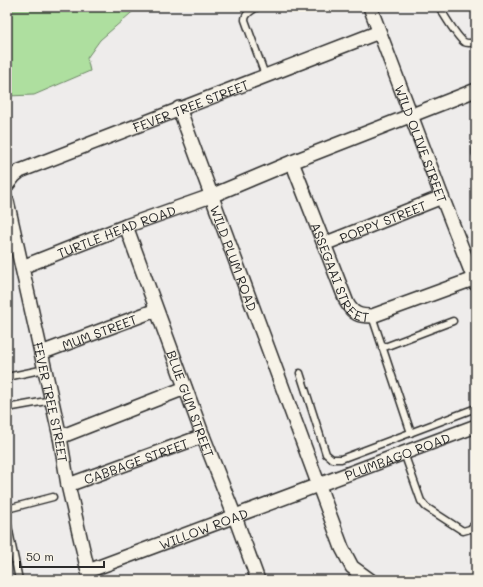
<svg xmlns="http://www.w3.org/2000/svg" width="483" height="587" font-family="Mali,sans-serif">
<rect width="100%" height="100%" fill="#eeeceb"/>
<filter id="ink" filterUnits="userSpaceOnUse"><feTurbulence type="fractalNoise" baseFrequency=".025" numOctaves="2"/><feDisplacementMap in="SourceGraphic" scale="8" xChannelSelector="R" yChannelSelector="G"/><feConvolveMatrix kernelMatrix="1 2 1 2 8 2 1 2 1" color-interpolation-filters="sRGB"/></filter>
<g filter="url(#ink)">
<!-- green -->
<path fill="#aedf9f" stroke="#6c8565" d="M 7,7 L 138,7 L 100,40 L 87,58 L 90,71 L 34,95 L 7,96 Z"/>
<g fill="none" stroke-linecap="round" stroke-linejoin="round">
<defs>
<path id="lane" d="M 257,7 C 252,11 245,13 245,20 L 265,75
M 439,7 C 445,16 456,36 464,42 C 468,44 472,43 476,42
M 476,149 L 476,154
M 372,316 L 411,433
M 382,348 L 453,321
M 300,373 L 326,454 L 332,459 L 341,459 L 476,408
M 7,377 L 45,369
M 7,408 L 52,400
M 404,453 L 421,501 L 426,507 L 463,531 L 470,529 L 476,523
M 7,509 L 53,497
M 7,521 L 19,580
M 350,580 L 358,572"/>
<g id="street">
<path id="s1" d="M 370,7 L 442,197 L 476,284"/>
<path id="s2" d="M 179,108 L 342,548 L 352,567 L 370,580"/>
<path id="s3" d="M 292,162 L 347,303 C 353,314 359,316 372,316 L 476,278"/>
<path id="s4" d="M 7,185 L 14,176 L 20,171 L 379,32"/>
<path id="s5" d="M 7,201 L 60,437 L 68,485 L 90,580"/>
<path id="s6" d="M 126,226 L 203,436 L 235,517 L 258,580"/>
<path id="s7" d="M 324,244 L 442,197"/>
<path id="s8" d="M 22,267 L 126,226 L 211,196 L 292,162 L 476,90"/>
<path id="s9" d="M 41,353 L 156,310"/>
<path d="M 60,437 L 185,388"/>
<path id="s10" d="M 68,485 L 203,436"/>
<path id="s11" d="M 88,571 L 476,426"/>
</g>
</defs>
<!-- lane casing -->
<use href="#lane" stroke="#2b2b2b" stroke-width="9"/>
<!-- street casing -->
<use href="#street" stroke="#2b2b2b" stroke-width="16"/>
<!-- path -->
<path stroke="#2b2b2b" stroke-width="2" stroke-dasharray="3 3" stroke-linecap="butt" d="M 475,580 L 476,579"/>
<!-- lane -->
<use href="#lane" stroke="#f7f3e8" stroke-width="6"/>
<!-- street -->
<use href="#street" stroke="#f7f3e8" stroke-width="13"/>
</g>
</g>
<g text-anchor="middle" dominant-baseline="central" stroke-width="3" stroke-linejoin="round" paint-order="stroke">
<!-- street labels -->
<g font-size="13" fill="#2b2b2b" stroke="#f7f3e8">
<text stroke="none"><textPath href="#s4" startOffset="202">FEVER TREE STREET</textPath></text>
<text stroke="none"><textPath href="#s1" startOffset="146">WILD OLIVE STREET</textPath></text>
<text stroke="none"><textPath href="#s7" startOffset="63">POPPY STREET</textPath></text>
<text stroke="none"><textPath href="#s8" startOffset="101">TURTLE HEAD ROAD</textPath></text>
<text stroke="none"><textPath href="#s2" startOffset="160">WILD PLUM ROAD</textPath></text>
<text stroke="none"><textPath href="#s3" startOffset="122">ASSEGAAI STREET</textPath></text>
<text stroke="none"><textPath href="#s9" startOffset="62">MUM STREET</textPath></text>
<text stroke="none"><textPath href="#s5" startOffset="206">FEVER TREE STREET</textPath></text>
<text stroke="none"><textPath href="#s6" startOffset="189">BLUE GUM STREET</textPath></text>
<text stroke="none"><textPath href="#s11" startOffset="330">PLUMBAGO ROAD</textPath></text>
<text stroke="none"><textPath href="#s10" startOffset="72">CABBAGE STREET</textPath></text>
<text stroke="none"><textPath href="#s11" startOffset="123">WILLOW ROAD</textPath></text>
</g>
</g>
<!-- margin -->
<rect width="483" height="587" fill="none" stroke="#f7f3e8" stroke-width="24"/>
<rect x="12" y="12" width="459" height="563" fill="none" stroke="#2b2b2b" stroke-width="1.5" filter="url(#ink)"/>
<!-- scale -->
<path d="M20 561v6h84v-6" fill="none" stroke="#2b2b2b" stroke-width="2"/>
<text x="26" y="561" font-size="12" fill="#2b2b2b" stroke="#f7f3e8" stroke-width="3" paint-order="stroke">50 m</text>
</svg>
